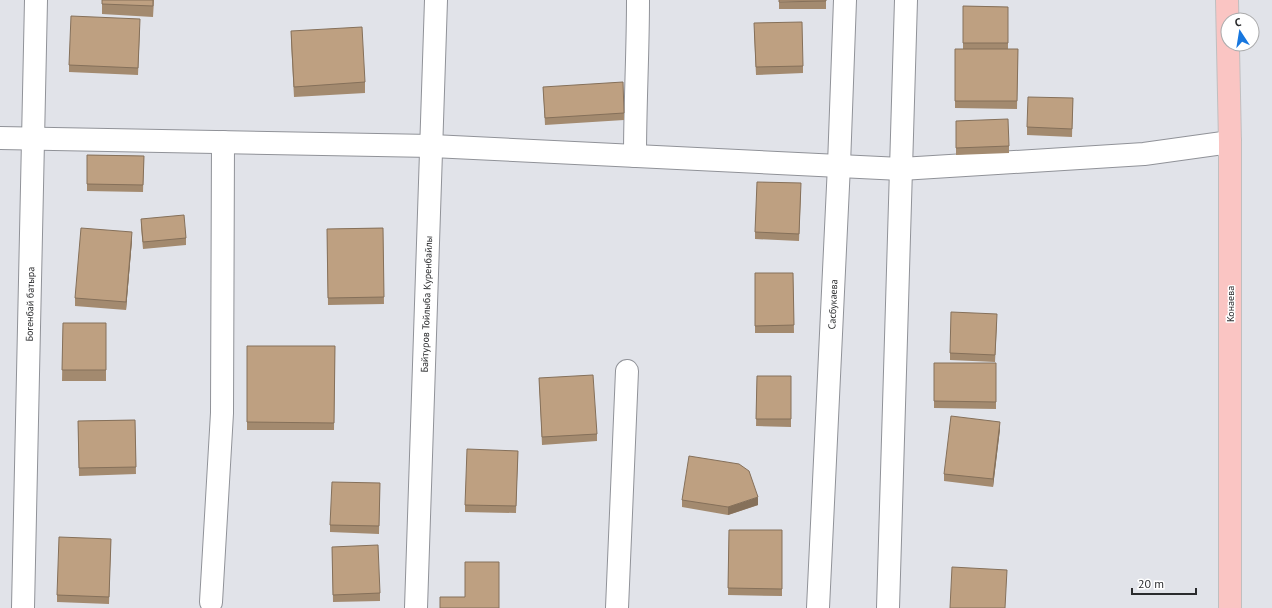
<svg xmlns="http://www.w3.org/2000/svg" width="1272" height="608" font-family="'PT Sans',sans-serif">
<rect width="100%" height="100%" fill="#e1e3e9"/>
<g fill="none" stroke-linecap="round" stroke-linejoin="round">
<defs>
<g id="minor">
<path d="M 0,138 L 432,146 L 901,169 L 1144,154 L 1230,142"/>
<path d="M 635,156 C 635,104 638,52 638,0"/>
<path d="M 211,602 L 222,413 L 223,142"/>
<path id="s1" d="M 23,608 L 36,0"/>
<path id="s2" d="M 416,608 L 436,0"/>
<path d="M 617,608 L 627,371"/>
<path id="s3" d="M 818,608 L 839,165 L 845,0"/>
<path d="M 888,608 L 906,0"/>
</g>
<path id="major" d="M 1227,0 L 1230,142 L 1230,608"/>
</defs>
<!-- minor casing -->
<use href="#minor" stroke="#909298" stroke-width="24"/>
<!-- major casing -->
<use href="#major" stroke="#bfbfc0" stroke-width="24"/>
<!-- minor -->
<use href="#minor" stroke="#fff" stroke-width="22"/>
<!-- major -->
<use href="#major" stroke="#fac5c3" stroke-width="22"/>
</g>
<!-- wall -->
<path fill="#a38a6f" d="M 102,0 L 154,0 L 153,17 L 102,14 Z
M 826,0 L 826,9 L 779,9 L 779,2 Z
M 963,6 L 1008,7 L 1008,49 L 1018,49 L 1017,109 L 955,108 L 955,49 L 963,49 Z
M 140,27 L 138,75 L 69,72 L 69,65 Z
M 291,31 L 365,82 L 365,93 L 294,97 L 291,42 Z
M 754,31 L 803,66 L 803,73 L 756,75 Z
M 543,87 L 624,113 L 624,120 L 545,125 Z
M 1073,98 L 1072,137 L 1027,135 L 1027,127 Z
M 956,121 L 1009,146 L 1009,153 L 956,155 Z
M 87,155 L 144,156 L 143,192 L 87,191 Z
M 801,191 L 799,241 L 755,239 L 755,232 Z
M 141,219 L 186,238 L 186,245 L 143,249 L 141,227 Z
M 383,228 L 384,304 L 328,305 L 327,229 Z
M 132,240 L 126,310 L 75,306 L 75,298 Z
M 755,273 L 793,273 L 794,333 L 755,333 Z
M 997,322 L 995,362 L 950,360 L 950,353 Z
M 63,323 L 106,323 L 106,381 L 62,381 Z
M 247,346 L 335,346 L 334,430 L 247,430 Z
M 934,363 L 996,363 L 996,409 L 934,408 Z
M 757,376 L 791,376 L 791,427 L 756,426 Z
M 539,378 L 597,434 L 597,441 L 542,445 Z
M 135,420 L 136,474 L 79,476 L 78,421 Z
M 1000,429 L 993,487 L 944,481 L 944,474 Z
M 518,451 L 516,513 L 465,512 L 465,505 Z
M 380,483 L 379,534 L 330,532 L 330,525 Z
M 682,500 L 758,505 L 728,515 L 682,507 Z
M 729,530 L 782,530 L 782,596 L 728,595 Z
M 111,539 L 109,604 L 57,602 L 57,595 Z
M 332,547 L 380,593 L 380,601 L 333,602 Z"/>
<!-- shaded-wall -->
<path fill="#85705a" d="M 132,232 L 132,240 L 126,310 L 126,302 Z
M 1000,422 L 1000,429 L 993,487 L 993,479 Z
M 758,497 L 758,505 L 728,515 L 728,507 Z"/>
<!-- building -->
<path fill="#bea081" stroke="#85705a" d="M 102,0 L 153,0 L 153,6 L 102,4 Z
M 779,0 L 826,0 L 826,1 L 779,2 Z
M 963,6 L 1008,7 L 1008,43 L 963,43 Z
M 71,16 L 140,19 L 138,68 L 69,65 Z
M 802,22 L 803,66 L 756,67 L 754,23 Z
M 362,27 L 365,82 L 294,87 L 291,31 Z
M 955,49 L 1018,49 L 1017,101 L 955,101 Z
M 623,82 L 624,113 L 545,118 L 543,87 Z
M 1028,97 L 1073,98 L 1072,129 L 1027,127 Z
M 1008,119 L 1009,146 L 956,148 L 956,121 Z
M 87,155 L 144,156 L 143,185 L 87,184 Z
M 757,182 L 801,183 L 799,234 L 755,232 Z
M 184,215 L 186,238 L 143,242 L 141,219 Z
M 81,228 L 132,232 L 126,302 L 75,298 Z
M 383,228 L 384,297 L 328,298 L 327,229 Z
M 755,273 L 793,273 L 794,325 L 755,326 Z
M 951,312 L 997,314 L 995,355 L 950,353 Z
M 63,323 L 106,323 L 106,370 L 62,370 Z
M 247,346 L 335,346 L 334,423 L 247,422 Z
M 934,363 L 996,363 L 996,402 L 934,401 Z
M 593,375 L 597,434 L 542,437 L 539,378 Z
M 757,376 L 791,376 L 791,419 L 756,419 Z
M 951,416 L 1000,422 L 993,479 L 944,474 Z
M 135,420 L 136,467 L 79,468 L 78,421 Z
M 467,449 L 518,451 L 516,506 L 465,505 Z
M 689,456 L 739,464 L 749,471 L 758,497 L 728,507 L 682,500 Z
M 332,482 L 380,483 L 379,526 L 330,525 Z
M 729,530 L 782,530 L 782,589 L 728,588 Z
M 59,537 L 111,539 L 109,597 L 57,595 Z
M 378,545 L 380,593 L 333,595 L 332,547 Z
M 465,562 L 499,562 L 499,608 L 440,608 L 440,597 L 465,597 Z
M 952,567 L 1007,570 L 1005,608 L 950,608 Z"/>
<g text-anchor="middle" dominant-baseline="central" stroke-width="3" stroke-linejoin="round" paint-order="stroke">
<!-- street labels -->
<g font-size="10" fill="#2a2b2d" stroke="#fff">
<text stroke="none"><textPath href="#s1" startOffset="304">Богенбай батыра</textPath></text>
<text stroke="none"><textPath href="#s2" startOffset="304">Байтуров Тойлыба Куренбайлы</textPath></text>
<text stroke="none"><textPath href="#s3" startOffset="304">Сасбукаева</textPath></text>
<text transform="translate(1230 304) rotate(-90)">Конаева</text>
</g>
</g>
<!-- north arrow -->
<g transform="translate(1240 32) rotate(348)"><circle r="19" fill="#ffffff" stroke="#aaaaab"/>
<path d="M0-3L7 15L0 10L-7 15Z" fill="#1777df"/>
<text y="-6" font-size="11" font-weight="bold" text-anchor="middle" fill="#2a2b2d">С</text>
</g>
<!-- scale -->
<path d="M1132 588v6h64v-6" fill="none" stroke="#2a2b2d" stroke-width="2"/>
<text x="1138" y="588" font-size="12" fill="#2a2b2d" stroke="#ffffff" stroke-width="3" paint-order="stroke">20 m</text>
</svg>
